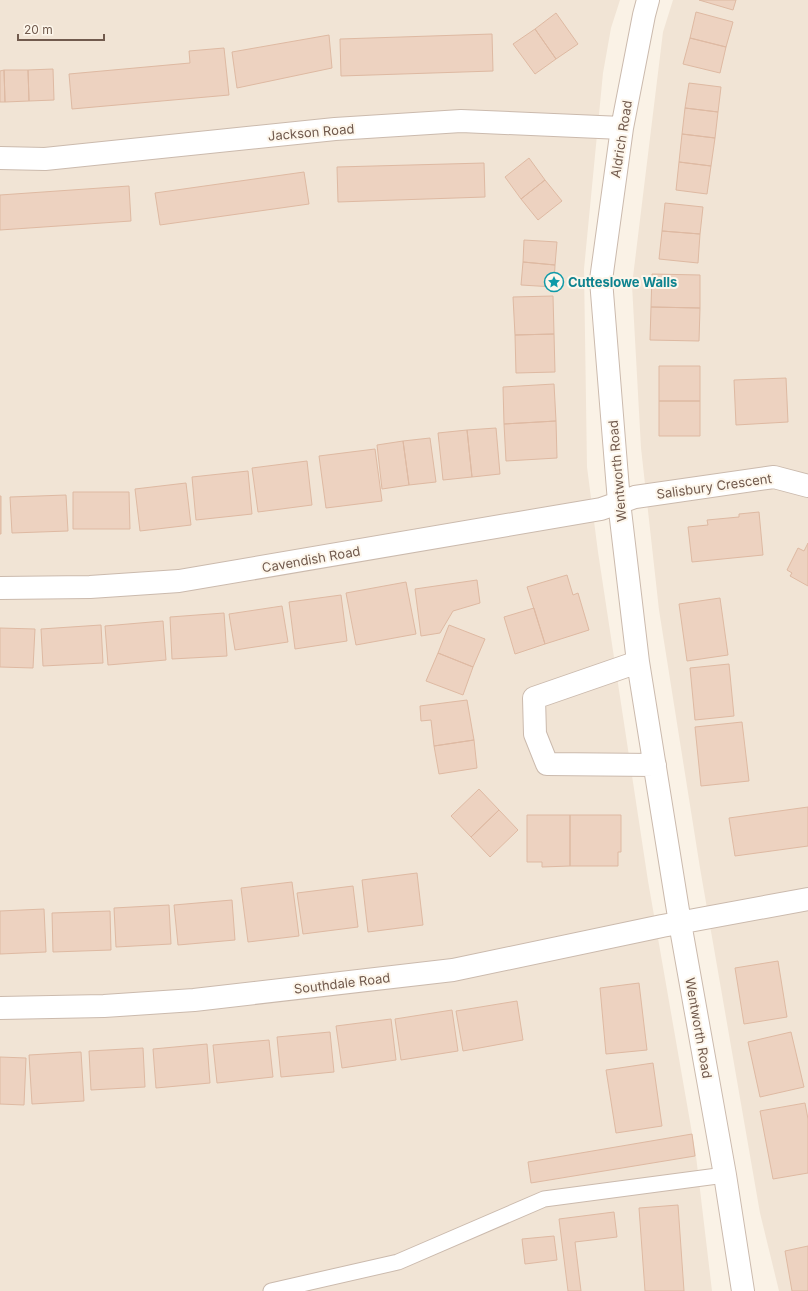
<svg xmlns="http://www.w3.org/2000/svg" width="808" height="1291" font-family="Inter,sans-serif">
<rect width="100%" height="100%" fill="#faf2e6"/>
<!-- residential -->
<path fill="#f1e4d5" d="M 0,0 L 620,0 L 611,28 L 603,73 L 584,269 L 587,467 L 598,552 L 648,881 L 696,1156 L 712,1291 L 0,1291 Z
M 673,0 L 808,0 L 808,1291 L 779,1291 L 760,1213 L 700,868 L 659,610 L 641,448 L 632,285 L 663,32 Z"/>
<!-- building -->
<path fill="#edd2c0" stroke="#deb9a2" d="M 699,0 L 736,0 L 733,10 Z
M 696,12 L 733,22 L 726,47 L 690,38 Z
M 556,13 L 578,44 L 556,59 L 535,29 Z
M 535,29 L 556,59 L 535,74 L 513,44 Z
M 492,34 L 493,71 L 341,76 L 340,39 Z
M 329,35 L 332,68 L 237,88 L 232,52 Z
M 690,38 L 726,47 L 720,73 L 683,64 Z
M 224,48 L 229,95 L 72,109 L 69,74 L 190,63 L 189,51 Z
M 53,69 L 54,100 L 29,101 L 28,70 Z
M 4,70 L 5,102 L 0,102 L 0,71 Z
M 4,70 L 28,70 L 29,101 L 5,102 Z
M 689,83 L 721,87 L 718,112 L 685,108 Z
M 685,108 L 718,112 L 715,138 L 682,134 Z
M 682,134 L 715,138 L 711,166 L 679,162 Z
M 529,158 L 545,180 L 521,199 L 505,177 Z
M 679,162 L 711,166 L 707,194 L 676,190 Z
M 484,163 L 485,197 L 338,202 L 337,167 Z
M 304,172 L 309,204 L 160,225 L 155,193 Z
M 545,180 L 562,201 L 538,220 L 521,199 Z
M 129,186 L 131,221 L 0,230 L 0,195 Z
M 665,203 L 703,207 L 700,234 L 662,231 Z
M 662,231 L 700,234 L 698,263 L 659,259 Z
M 524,240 L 557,242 L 555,265 L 523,262 Z
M 523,262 L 555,265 L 554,287 L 521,285 Z
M 652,274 L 700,275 L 700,308 L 651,307 Z
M 553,296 L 554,334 L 515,335 L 513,297 Z
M 651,307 L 700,308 L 699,341 L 650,340 Z
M 554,334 L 555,372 L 516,373 L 515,335 Z
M 659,366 L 700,366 L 700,401 L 659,401 Z
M 786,378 L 788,422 L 736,425 L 734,380 Z
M 554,384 L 556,421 L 504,424 L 503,387 Z
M 659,401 L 700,401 L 700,436 L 659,436 Z
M 556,421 L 557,458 L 506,461 L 504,424 Z
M 496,428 L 500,474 L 472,477 L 467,430 Z
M 467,430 L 472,477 L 443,480 L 438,433 Z
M 430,438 L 436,482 L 409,485 L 403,441 Z
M 403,441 L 409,485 L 382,489 L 377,445 Z
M 375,449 L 382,501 L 326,508 L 319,456 Z
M 307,461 L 312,505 L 258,512 L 252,468 Z
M 248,471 L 252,514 L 196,520 L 192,477 Z
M 186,483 L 191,525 L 140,531 L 135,489 Z
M 73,492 L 129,492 L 130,529 L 73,529 Z
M 66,495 L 68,531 L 12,533 L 10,497 Z
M 0,496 L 1,496 L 1,534 L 0,534 Z
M 759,512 L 763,555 L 692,562 L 688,527 L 708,525 L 707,520 L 739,517 L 739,514 Z
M 808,543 L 808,586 L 790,576 L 792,573 L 787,570 L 798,548 L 804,551 Z
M 567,575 L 573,595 L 578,593 L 589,630 L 545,644 L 527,587 Z
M 477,580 L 480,603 L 453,611 L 440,633 L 421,636 L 415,589 Z
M 406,582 L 416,634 L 356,645 L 346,593 Z
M 341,595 L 347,641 L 295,649 L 289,602 Z
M 720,598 L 728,655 L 687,661 L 679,604 Z
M 282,606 L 288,642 L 235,650 L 229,614 Z
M 534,608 L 545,644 L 515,654 L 504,617 Z
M 224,613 L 227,656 L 172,659 L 170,617 Z
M 163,621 L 166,660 L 108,665 L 105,626 Z
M 101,625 L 103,663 L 43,666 L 41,629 Z
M 449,625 L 485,639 L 473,667 L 438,653 Z
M 0,628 L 35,629 L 33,668 L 0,667 Z
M 438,653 L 473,667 L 463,695 L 426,681 Z
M 729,664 L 734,716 L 695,720 L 690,668 Z
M 467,700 L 474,740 L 434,746 L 431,720 L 421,721 L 420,706 Z
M 742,722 L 749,781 L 701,786 L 695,727 Z
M 474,740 L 477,768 L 439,774 L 434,746 Z
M 479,789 L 499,810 L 471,837 L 451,816 Z
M 808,807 L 808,846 L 735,856 L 729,818 Z
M 499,810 L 518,830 L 490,857 L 471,837 Z
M 527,815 L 570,815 L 570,866 L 542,867 L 542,862 L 527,862 Z
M 570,815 L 621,815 L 621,852 L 618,852 L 618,866 L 570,866 Z
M 417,873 L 423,925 L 368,932 L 362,880 Z
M 292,882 L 299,936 L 248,942 L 241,888 Z
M 353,886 L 358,927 L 303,934 L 297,893 Z
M 232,900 L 235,940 L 178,945 L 174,905 Z
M 169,905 L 171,944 L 116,947 L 114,908 Z
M 44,909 L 46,952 L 0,954 L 0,911 Z
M 110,911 L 111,950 L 53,952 L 52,913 Z
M 778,961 L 787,1017 L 744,1024 L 735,968 Z
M 639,983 L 647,1050 L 606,1054 L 600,988 Z
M 517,1001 L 523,1040 L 463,1051 L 456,1011 Z
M 452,1010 L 458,1051 L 401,1060 L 395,1019 Z
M 391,1019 L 396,1060 L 342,1068 L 336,1026 Z
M 330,1032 L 334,1072 L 281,1077 L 277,1037 Z
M 791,1032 L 804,1087 L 760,1097 L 748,1042 Z
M 269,1040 L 273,1077 L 217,1083 L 213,1045 Z
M 207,1044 L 210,1083 L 156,1088 L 153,1049 Z
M 143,1048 L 145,1087 L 91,1090 L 89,1051 Z
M 81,1052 L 84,1101 L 32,1104 L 29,1055 Z
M 0,1057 L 26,1058 L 24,1105 L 0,1104 Z
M 653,1063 L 662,1126 L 616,1133 L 606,1070 Z
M 805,1103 L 808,1119 L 808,1173 L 773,1179 L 760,1111 Z
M 692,1134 L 695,1156 L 531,1183 L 528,1162 Z
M 678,1205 L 684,1291 L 645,1291 L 639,1208 Z
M 614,1212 L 617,1237 L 575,1242 L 581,1291 L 568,1291 L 559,1219 Z
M 554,1236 L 557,1260 L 525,1264 L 522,1239 Z
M 808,1246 L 808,1291 L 792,1291 L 785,1251 Z"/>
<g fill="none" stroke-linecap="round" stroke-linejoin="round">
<defs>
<path id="service" d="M 271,1291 L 398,1262 L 544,1199 L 725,1175"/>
<path id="minor" d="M 648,0 L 644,15 L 622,128 L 601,280 L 619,502 L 638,662 L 680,923 L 725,1175 L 743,1291
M 0,158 L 45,159 L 335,129 L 461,121 L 622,128
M 0,588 L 90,587 L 179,581 L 601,509 L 635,497 L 774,477 L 808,486
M 638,662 L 534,698 L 535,734 L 547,764 L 655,765
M 0,1008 L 104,1006 L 194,1000 L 453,970 L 662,926 L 808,899"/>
</defs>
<!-- service casing -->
<use href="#service" stroke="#cbbaad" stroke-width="17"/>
<!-- minor casing -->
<use href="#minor" stroke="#cbbaad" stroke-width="24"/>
<!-- service -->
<use href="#service" stroke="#fff" stroke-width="15"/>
<!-- minor -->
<use href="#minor" stroke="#fff" stroke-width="22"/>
</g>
<!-- icons -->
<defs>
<symbol id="sight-ring" viewBox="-11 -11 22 22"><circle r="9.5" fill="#fdf6eb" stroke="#0f9aa8" stroke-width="1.5"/><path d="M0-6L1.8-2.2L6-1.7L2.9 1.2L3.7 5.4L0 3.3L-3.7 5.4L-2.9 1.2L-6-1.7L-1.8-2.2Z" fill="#0f9aa8"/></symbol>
</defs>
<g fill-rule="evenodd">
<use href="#sight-ring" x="543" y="271" width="22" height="22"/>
</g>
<g text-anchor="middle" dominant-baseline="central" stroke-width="4" stroke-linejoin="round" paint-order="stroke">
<!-- street labels -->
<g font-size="13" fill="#715a4d" stroke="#fdf6eb">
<text transform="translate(311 132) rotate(-5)">Jackson Road</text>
<text transform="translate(621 139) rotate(-81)">Aldrich Road</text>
<text transform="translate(617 471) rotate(-95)">Wentworth Road</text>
<text transform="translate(714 486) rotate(-8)">Salisbury Crescent</text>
<text transform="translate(311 559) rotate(-10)">Cavendish Road</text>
<text transform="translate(342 983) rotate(-7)">Southdale Road</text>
<text transform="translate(699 1028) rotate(80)">Wentworth Road</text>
</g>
<!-- culture labels -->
<g font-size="13" font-weight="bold" fill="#0d838f" stroke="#fdf6eb" text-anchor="start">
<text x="568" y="282">Cutteslowe Walls</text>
</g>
</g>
<!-- scale -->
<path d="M18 34v6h86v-6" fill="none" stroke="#715a4d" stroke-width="2"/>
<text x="24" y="34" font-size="12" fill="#715a4d" stroke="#fdf6eb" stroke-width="3" paint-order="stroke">20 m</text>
</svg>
